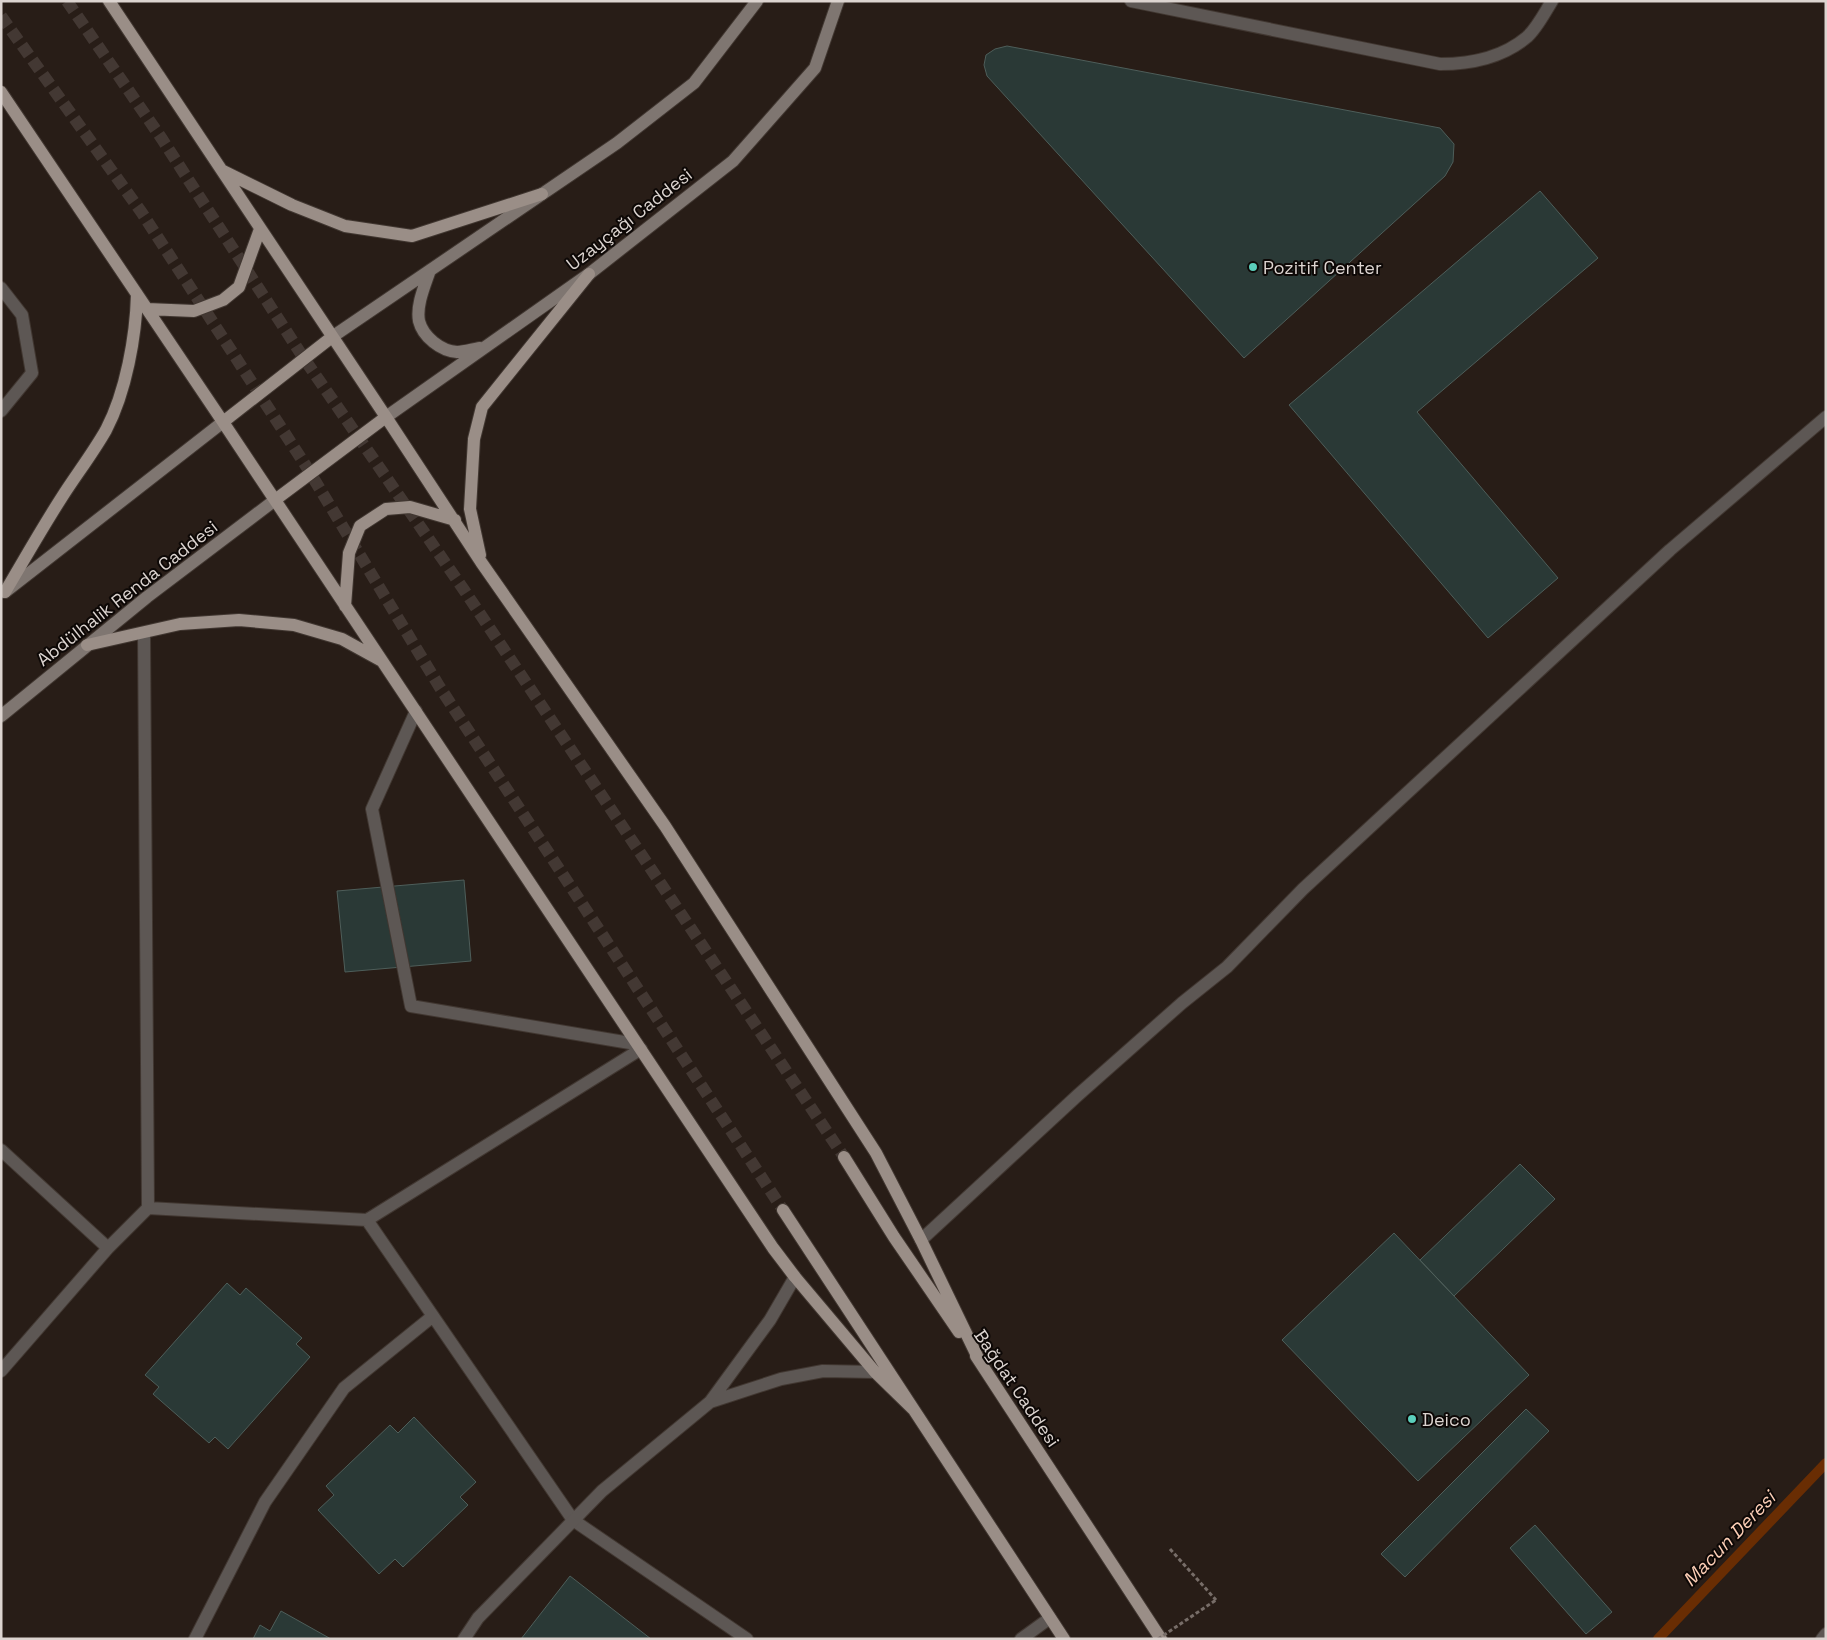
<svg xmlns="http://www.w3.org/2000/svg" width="1827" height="1640" font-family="'Space Grotesk',sans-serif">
<rect width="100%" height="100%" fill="#281d17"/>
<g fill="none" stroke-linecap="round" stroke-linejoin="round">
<!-- stream -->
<path stroke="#692d03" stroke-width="10" d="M 1658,1639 L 1826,1463"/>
</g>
<!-- building -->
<path fill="#2a3936" stroke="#4e5e5a" d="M 1007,46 L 1440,128 L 1454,144 L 1453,162 L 1445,176 L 1244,358 L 987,76 L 984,65 L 986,55 L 995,49 Z
M 1540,191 L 1598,258 L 1417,412 L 1558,578 L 1488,638 L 1289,405 Z
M 464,880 L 471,961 L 345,972 L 337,891 Z
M 1520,1164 L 1555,1199 L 1454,1296 L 1420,1260 Z
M 1394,1233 L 1529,1375 L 1418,1481 L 1282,1340 Z
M 227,1283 L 240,1295 L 246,1288 L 302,1338 L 296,1344 L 310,1357 L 228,1449 L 215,1437 L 209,1443 L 153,1394 L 159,1387 L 145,1375 Z
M 1526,1409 L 1549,1431 L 1405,1577 L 1381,1554 Z
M 414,1417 L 476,1482 L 460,1497 L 468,1505 L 403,1567 L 395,1559 L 379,1574 L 318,1510 L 334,1495 L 326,1486 L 390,1425 L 398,1433 Z
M 1535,1525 L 1612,1612 L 1586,1634 L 1510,1548 Z
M 570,1576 L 651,1639 L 521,1639 Z
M 281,1611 L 331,1639 L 253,1639 L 260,1625 L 270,1631 Z"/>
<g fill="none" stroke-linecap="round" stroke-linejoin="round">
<!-- primary-tunnel -->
<path stroke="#433833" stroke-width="12" stroke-dasharray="12 6" stroke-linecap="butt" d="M 67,1 L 162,139 L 303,357 L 464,590 L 844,1157
M 1,16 L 142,213 L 306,466 L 439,686 L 783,1210"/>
<defs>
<path id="service" d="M 1131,1 L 1440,64 C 1471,64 1502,58 1527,37 C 1537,28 1545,12 1552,1
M 1,288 L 22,315 L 32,373 L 1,411
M 416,711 L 372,809 L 411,1006 L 636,1044"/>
<path id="minor" d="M 144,633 L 148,1208
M 641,1049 L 367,1220 L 573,1520 L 747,1639
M 1,1150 L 108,1248
M 921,1240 L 1078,1095 L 1182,1003 L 1227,967 L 1303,889 L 1670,550 L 1826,417
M 1,1371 L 108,1248 L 148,1208 L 367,1220
M 195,1639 L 265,1502 L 344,1388 L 433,1316
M 1021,1639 L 1050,1618
M 1822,1639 L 1826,1634"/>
<path id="tertiary" d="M 710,1402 L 781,1379 L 823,1371 L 875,1372
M 464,1639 L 478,1618 L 602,1491 L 710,1402 L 770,1320 L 795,1277"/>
<path id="secondary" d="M 430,270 C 425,285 416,305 419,321 C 423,337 441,351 457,352 C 464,352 473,349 480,348
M 332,337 L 617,143 L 694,83 L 757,1
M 386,417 L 589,274 L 733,161 L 815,68 L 838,1
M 5,592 L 223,422
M 1,716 L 147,597 L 275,500"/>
<path id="primary" d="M 109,1 L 386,417 L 275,500
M 1,92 L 223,422
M 223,171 L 292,205 L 345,226 L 412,236 L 542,194
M 147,309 L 194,311 L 223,300 L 239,287 L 260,229
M 332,337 L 223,422 L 773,1248 L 795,1277 L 875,1372 L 913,1409
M 386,417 L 481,562 L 665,826 L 876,1153 L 921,1240 L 980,1362
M 480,555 L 470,509 L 474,439 L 482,407 L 589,274
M 5,592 C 24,560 42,528 62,497 C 76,475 93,453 106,430 C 126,392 136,336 137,294
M 345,606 L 349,553 L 360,526 L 386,509 L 410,507 L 455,520
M 87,645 L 180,624 L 239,620 L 294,625 L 342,639 L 382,661
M 844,1157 L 894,1237 L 959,1332
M 783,1210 L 1064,1639
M 976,1356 L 1161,1639"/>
</defs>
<!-- service casing -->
<use href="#service" stroke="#413731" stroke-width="14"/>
<!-- minor casing -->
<use href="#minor" stroke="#413731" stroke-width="14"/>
<!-- tertiary casing -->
<use href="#tertiary" stroke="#413731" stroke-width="14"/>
<!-- secondary casing -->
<use href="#secondary" stroke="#413731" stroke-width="14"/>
<!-- primary casing -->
<use href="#primary" stroke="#413731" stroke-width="14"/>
<!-- path -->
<path stroke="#776d68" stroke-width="3" stroke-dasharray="4 2.5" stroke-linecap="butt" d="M 1170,1549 L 1216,1600"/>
<!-- service -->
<use href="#service" stroke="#5d5754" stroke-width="12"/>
<!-- minor -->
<use href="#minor" stroke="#5d5754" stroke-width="12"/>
<!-- tertiary -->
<use href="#tertiary" stroke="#5d5754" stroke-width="12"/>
<!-- secondary -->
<use href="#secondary" stroke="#7f7671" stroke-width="12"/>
<!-- primary -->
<use href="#primary" stroke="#9a8e87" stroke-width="12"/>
<!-- path-bridge -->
<path stroke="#776d68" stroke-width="3" stroke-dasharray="4 2.5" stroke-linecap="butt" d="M 1158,1639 L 1216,1600"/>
</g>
<!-- markers -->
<g fill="#5bcebb" stroke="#0d0806" stroke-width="2">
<circle cx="1253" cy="267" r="5"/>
<circle cx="1412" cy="1419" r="5"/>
</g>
<g text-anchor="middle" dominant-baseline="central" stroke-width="4" stroke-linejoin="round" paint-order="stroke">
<!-- street labels -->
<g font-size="18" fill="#dcd4d0" stroke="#0d0806">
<text transform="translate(629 219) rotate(-38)">Uzayçağı Caddesi</text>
<text transform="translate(127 593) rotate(-38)">Abdülhalik Renda Caddesi</text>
<text transform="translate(1017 1388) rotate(56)">Bağdat Caddesi</text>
</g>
<!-- poi labels -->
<g font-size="18" fill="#dcd4d0" stroke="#0d0806" text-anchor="start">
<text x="1263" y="267">Pozitif Center</text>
<text x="1422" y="1419">Deico</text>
</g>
<!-- water labels -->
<g font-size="19" font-style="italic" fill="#fcceb6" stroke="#0d0806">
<text transform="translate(1729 1539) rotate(-46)">Macun Deresi</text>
</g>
</g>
<!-- border -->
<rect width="1827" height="1640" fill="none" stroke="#dcd4d0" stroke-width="5"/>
</svg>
